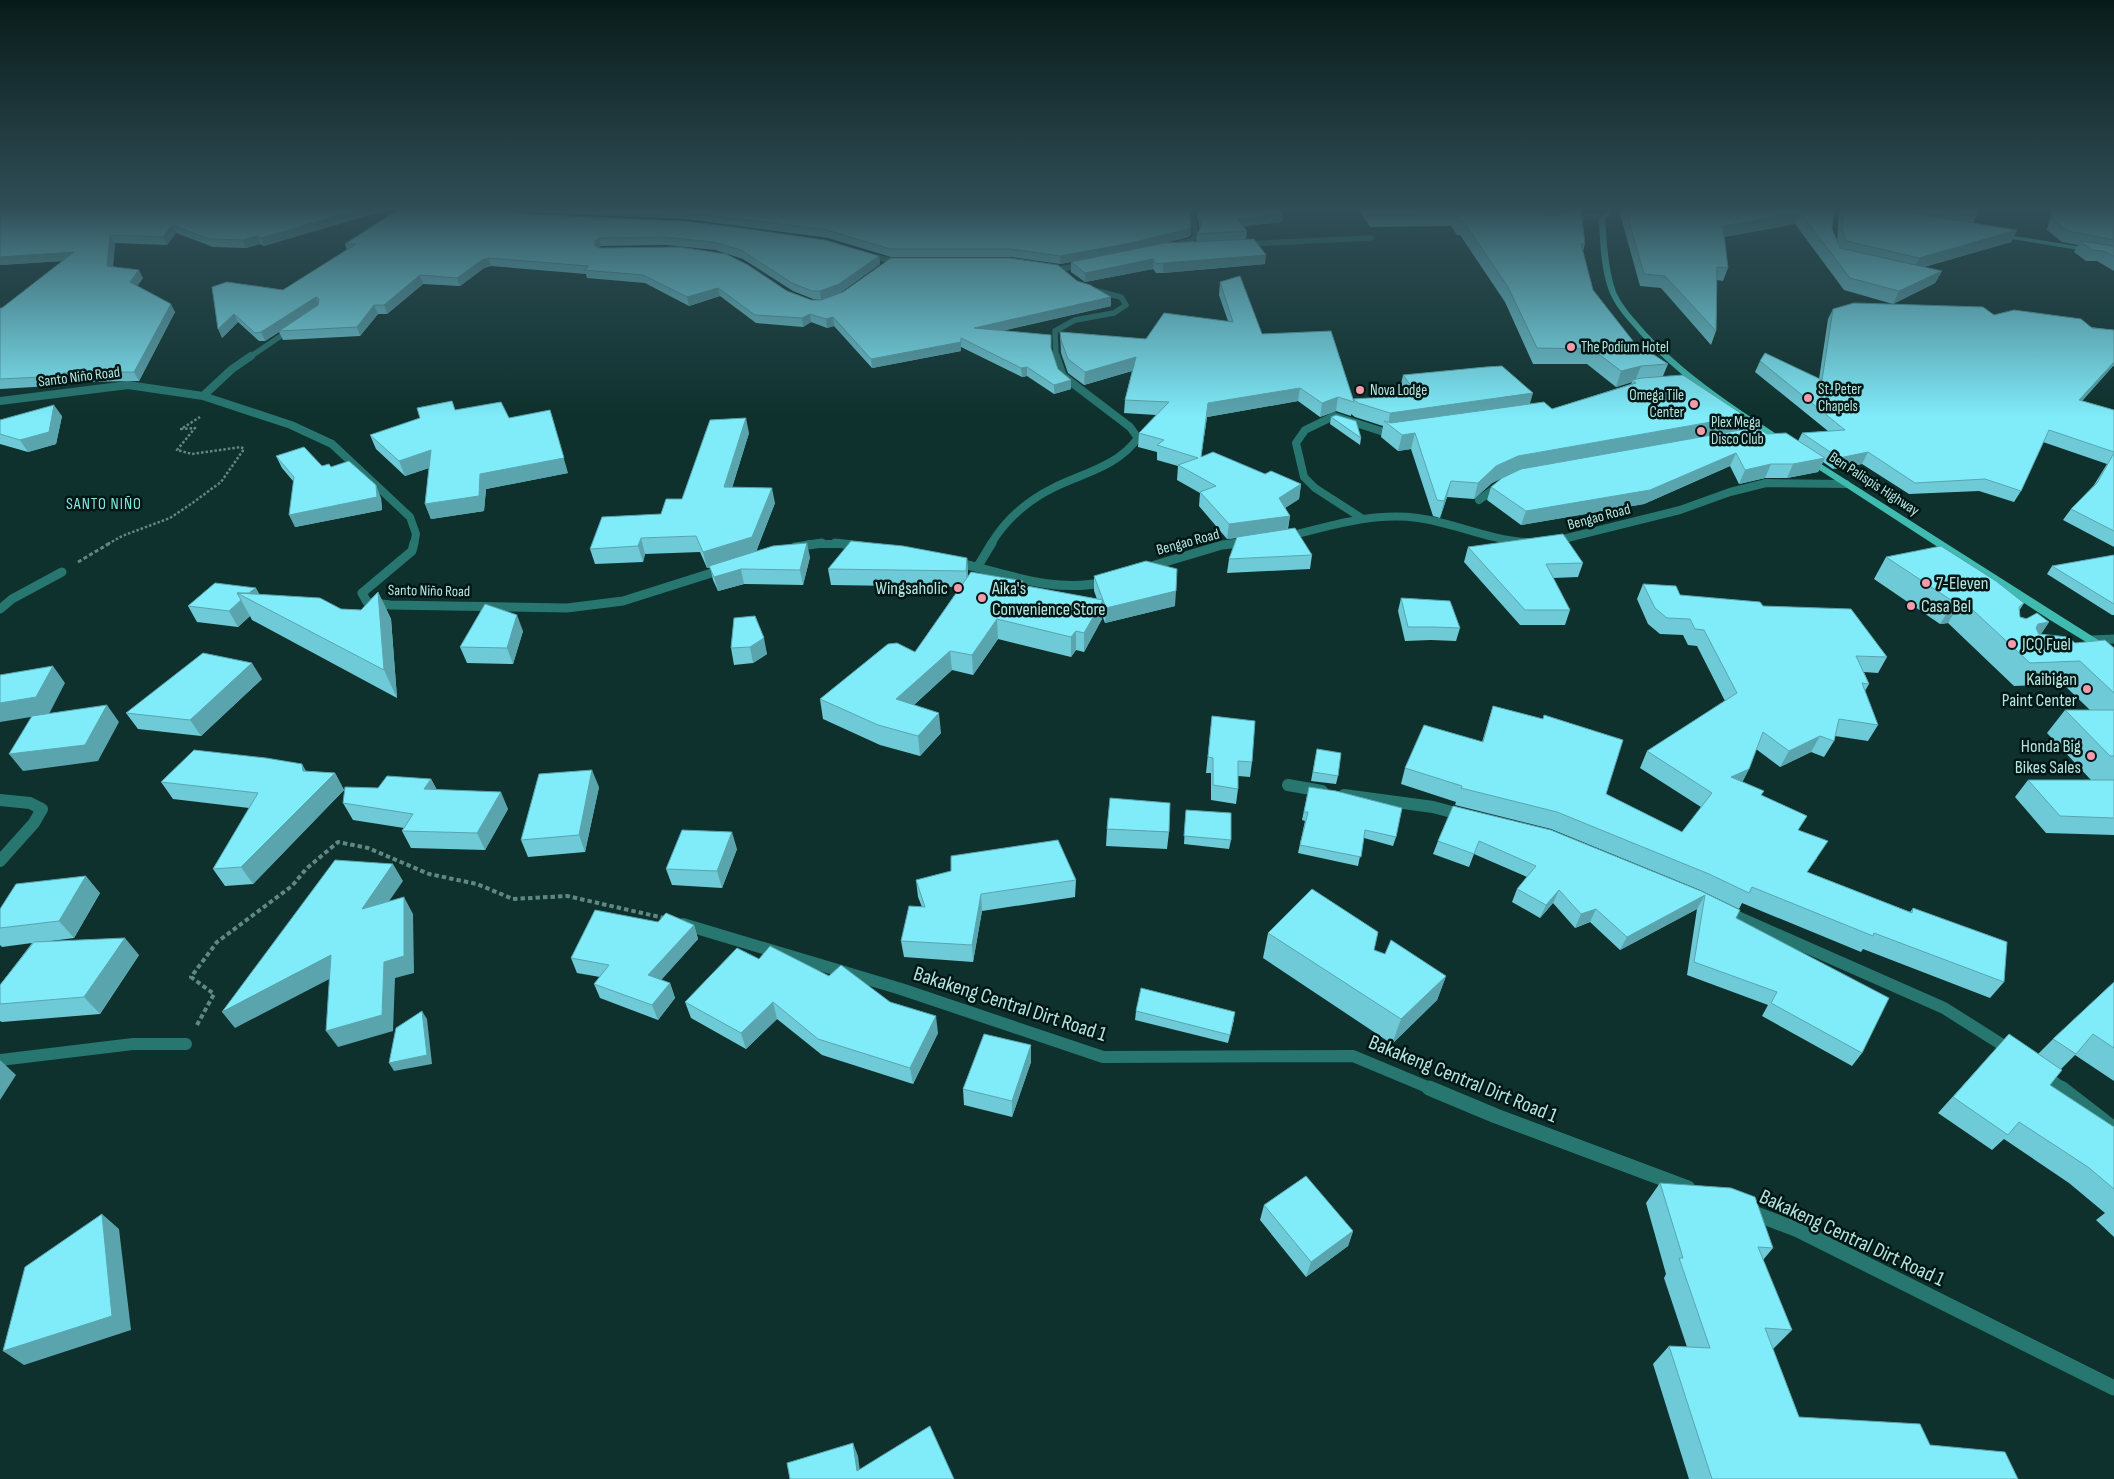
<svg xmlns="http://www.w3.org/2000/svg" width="2114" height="1479" font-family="'Sofia Sans Condensed',sans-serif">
<rect width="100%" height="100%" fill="#0e312d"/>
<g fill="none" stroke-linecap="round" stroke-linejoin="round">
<!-- path-far2 -->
<path stroke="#5f8884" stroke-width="2.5" stroke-dasharray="2.5 2" stroke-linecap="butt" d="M 108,544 L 122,536 L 170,518 L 191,504 L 221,482 L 244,449 L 241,447 L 192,454 L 177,450 L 195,428 L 181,429 L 200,417"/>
<!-- path-far1 -->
<path stroke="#5f8884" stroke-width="3" stroke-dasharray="4 2.5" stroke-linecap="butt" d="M 78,562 L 110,543"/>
<!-- path -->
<path stroke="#5f8884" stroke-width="4" stroke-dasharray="4.5 3" stroke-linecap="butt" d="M 197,1025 L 214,994 L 191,977 L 217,942 L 292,886 L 306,869 L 338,842 L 368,848 L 429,874 L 477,884 L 513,899 L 567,896 L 664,918"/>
<!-- service-far1 -->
<path stroke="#27766f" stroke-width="5.5" d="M 1569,220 L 1585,216 L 1603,217"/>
<!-- service -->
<path stroke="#27766f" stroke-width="8" d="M 1479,500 L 1500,485"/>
<!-- minor-far4 -->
<path stroke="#27766f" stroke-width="5.5" d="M 1245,244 L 1371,238
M 1171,246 L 1190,241 L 1196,236 L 1191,210
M 868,256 L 900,262
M 1060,269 L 1084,265
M 250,357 L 291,329
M 1056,357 L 1055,331 L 1075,320 L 1114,313 L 1126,305 L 1121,297 L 1089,289"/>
<!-- minor-far3 -->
<path stroke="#27766f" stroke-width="8" d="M 203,396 L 232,369 L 251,356
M 0,401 L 128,385 L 203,396 L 291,425 L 332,444 L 410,517 L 416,534 L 414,544
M 1363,519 L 1315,488 L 1304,477 L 1296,443 L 1305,430 L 1334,416 L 1387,433 L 1395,432
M 1286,537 C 1329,526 1373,512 1418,518 C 1455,523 1488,540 1526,542
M 1555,541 L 1680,510 L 1730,492 L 1766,483 L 1846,484
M 809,544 L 850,544
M 991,544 C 1006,519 1027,501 1053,488 C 1083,473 1117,467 1138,438 L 1130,427 L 1063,376 L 1056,356
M 1229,544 L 1247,542"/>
<!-- minor-far2 -->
<path stroke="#27766f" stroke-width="9" d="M 414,543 L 412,551 L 362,593 L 367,602 L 390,605 L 567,608 L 623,601 L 724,569
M 835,543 L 862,546
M 795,547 L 822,543
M 955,562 C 1005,573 1053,594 1105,582
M 978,566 L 992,543
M 1145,568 L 1222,545 L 1239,543
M 0,609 L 12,599 L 62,572
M 2091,640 L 2114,639"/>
<!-- minor-far1 -->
<path stroke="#27766f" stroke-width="12" d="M 1288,785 L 1322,791
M 1344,795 L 1433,807 L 1463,815
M 0,800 L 30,803 L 42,809 L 34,823 L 0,861
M 1724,911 L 1944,1008 L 2012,1051
M 683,924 L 901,989 L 1103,1057 L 1353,1056 L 1432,1089
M 0,1060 L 133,1044 L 186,1044
M 2042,1073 L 2063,1089"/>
<!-- minor -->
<path stroke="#27766f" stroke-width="15" d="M 1429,1088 L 1496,1116 L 1688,1188
M 2061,1088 L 2114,1129
M 1751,1212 L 1798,1230 L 2114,1388"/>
<!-- primary -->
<path fill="#40bbb0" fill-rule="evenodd" d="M 1607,210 L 1613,210 L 1605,220 C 1607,244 1608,269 1616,292 C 1621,303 1630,314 1638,323 C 1680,372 1734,406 1787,441 L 1787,445 L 1781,445 C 1728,410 1674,375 1633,326 C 1624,316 1614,304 1609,291 C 1601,269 1600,243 1599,220 Z
M 1996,233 L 2114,252 L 2114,256 L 1994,236 L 1993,235 Z
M 1807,455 L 2114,650 L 2114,659 L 2050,620 L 1804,460 L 1802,458 Z"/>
</g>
<!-- wall -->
<path fill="#6ecad6" d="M 0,210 L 11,211 L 386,210 L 264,246 L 260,244 L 246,248 L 213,247 L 176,233 L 167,245 L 115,243 L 113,266 L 143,278 L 137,286 L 175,312 L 139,381 L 68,382 L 67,385 L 0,389 L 0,308 L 2,308 L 62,261 L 0,265 Z
M 398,210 L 879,256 L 880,264 L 840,293 L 821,300 L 813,299 L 793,291 L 743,259 L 715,250 L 666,245 L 601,246 L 599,248 L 787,291 L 811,300 L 821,300 L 1077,281 L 1111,306 L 1002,331 L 1051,349 L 1058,369 L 1071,380 L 1071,389 L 1054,394 L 1027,376 L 1022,377 L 961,347 L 961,351 L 872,368 L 834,326 L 827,328 L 811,322 L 803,327 L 756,323 L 720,296 L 689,306 L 645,283 L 587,278 L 586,274 L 491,266 L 484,268 L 460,286 L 423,284 L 387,314 L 378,314 L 360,336 L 283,340 L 279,332 L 265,341 L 259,341 L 238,322 L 222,338 L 212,287 L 283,290 L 347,250 L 345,244 Z
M 512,210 L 1189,210 L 1191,226 L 1191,234 L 1188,237 L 1157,245 L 1196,242 L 1197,234 L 1200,230 L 1196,210 L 1277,210 L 1282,222 L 1243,226 L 1247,231 L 1246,239 L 1265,264 L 1163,273 L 1156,273 L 1153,269 L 1085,282 L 1071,272 L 1071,262 L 1060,264 L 1011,257 L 891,257 L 828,238 L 686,219 L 548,213 Z
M 1358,210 L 1581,210 L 1585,244 L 1583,251 L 1593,290 L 1633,347 L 1668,364 L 1663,376 L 1738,431 L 1767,434 L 1798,441 L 1802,433 L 1828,431 L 1755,372 L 1760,361 L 1819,379 L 1828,319 L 1833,309 L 1893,304 L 1844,290 L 1795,224 L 1724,237 L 1728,268 L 1723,281 L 1717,280 L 1716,331 L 1711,345 L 1661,288 L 1640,286 L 1619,210 L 1834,210 L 1832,229 L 1837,240 L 1839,210 L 1977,210 L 1976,216 L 1973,223 L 2017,230 L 2011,242 L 1924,267 L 1942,271 L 1935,283 L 1893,304 L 1994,315 L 2114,330 L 2114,366 L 2113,366 L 2082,401 L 2114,410 L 2114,547 L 2063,520 L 2071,509 L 2094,485 L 2107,464 L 2043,442 L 2021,491 L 2014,502 L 1979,491 L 1909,494 L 1862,464 L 1833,469 L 1823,462 L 1818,472 L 1787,478 L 1765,478 L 1739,484 L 1730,466 L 1644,504 L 1521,525 L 1487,500 L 1491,487 L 1516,471 L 1492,483 L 1474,499 L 1447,497 L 1440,518 L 1433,516 L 1411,449 L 1398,451 L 1381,437 L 1383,426 L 1355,417 L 1351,414 L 1351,416 L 1336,411 L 1320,417 L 1298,401 L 1207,417 L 1201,457 L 1301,484 L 1299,499 L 1285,508 L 1290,516 L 1288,529 L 1312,555 L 1310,569 L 1227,573 L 1229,559 L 1237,538 L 1227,539 L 1199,506 L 1200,493 L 1177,480 L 1178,466 L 1157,460 L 1157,452 L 1138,447 L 1139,433 L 1156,415 L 1124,413 L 1125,400 L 1132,371 L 1084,385 L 1068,373 L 1061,353 L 1060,332 L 1146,339 L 1228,321 L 1219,295 L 1220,282 L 1262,334 L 1353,399 L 1406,396 L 1400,389 L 1403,375 L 1552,409 L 1631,384 L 1632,382 L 1616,387 L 1587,364 L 1533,364 L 1505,302 L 1460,235 L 1457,235 L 1451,226 L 1370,227 Z
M 2052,210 L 2114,210 L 2114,271 L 2097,261 L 2086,261 L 2074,252 L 2078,245 L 2062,242 L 2047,230 Z
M 455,410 L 509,418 L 568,473 L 486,489 L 484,511 L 431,519 L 425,504 L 429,468 L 405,476 L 376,449 L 370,435 Z
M 62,416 L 56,444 L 28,452 L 0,444 L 0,420 Z
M 1331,417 L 1361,438 L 1360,445 L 1330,424 Z
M 749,433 L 732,488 L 775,503 L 756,552 L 810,557 L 803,585 L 744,584 L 718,591 L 713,580 L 710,567 L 707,568 L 700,552 L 645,554 L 643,562 L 595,564 L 590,549 L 661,514 L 682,499 Z
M 276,456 L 322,466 L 381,498 L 382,510 L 295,527 L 293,481 L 282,468 Z
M 1468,547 L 1583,563 L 1578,577 L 1553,578 L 1570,610 L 1565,625 L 1520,625 L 1464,562 Z
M 2114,555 L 2114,615 L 2112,615 L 2047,574 L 2052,566 Z
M 1886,557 L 2024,603 L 2019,611 L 2020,617 L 2049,622 L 2041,634 L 2075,643 L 2114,648 L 2114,780 L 2091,780 L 2047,733 L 2065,710 L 2090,710 L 2063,684 L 2014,686 L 1948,623 L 1940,624 L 1874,579 Z
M 967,558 L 968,576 L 1023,585 L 1097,599 L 1094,591 L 1094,576 L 1175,606 L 1105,623 L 1102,615 L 1102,619 L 1084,652 L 1076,650 L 1071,657 L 998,639 L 973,675 L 952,670 L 914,705 L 941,733 L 920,756 L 880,745 L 823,719 L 820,699 L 915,652 L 960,587 L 831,585 L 828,569 Z
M 215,583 L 259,594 L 341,609 L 361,610 L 378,592 L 391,619 L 397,698 L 252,620 L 250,616 L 238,627 L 197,622 L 188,606 Z
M 1643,584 L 1680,595 L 1763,606 L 1887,657 L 1878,673 L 1864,672 L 1869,684 L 1865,691 L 1878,725 L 1868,741 L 1835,736 L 1834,741 L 1824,757 L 1811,752 L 1780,767 L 1756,749 L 1749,769 L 1742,782 L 1761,795 L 1807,816 L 1798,830 L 1817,858 L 1807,872 L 1910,912 L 1913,908 L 2004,982 L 1990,998 L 1863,949 L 1861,952 L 1742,903 L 1739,909 L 1700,890 L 1551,829 L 1455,805 L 1456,802 L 1401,784 L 1405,768 L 1482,742 L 1493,706 L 1606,794 L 1682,832 L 1701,807 L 1640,768 L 1647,751 L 1725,701 L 1697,646 L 1688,645 L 1683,635 L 1660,634 L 1648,624 L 1637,599 Z
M 1401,598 L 1460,628 L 1456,641 L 1431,640 L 1405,641 L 1398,611 Z
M 755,616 L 767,654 L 753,663 L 734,665 L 731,648 Z
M 523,631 L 513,664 L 467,663 L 460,647 Z
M 262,679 L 201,736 L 138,729 L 126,713 Z
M 1212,716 L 1252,762 L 1250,777 L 1238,776 L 1238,789 L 1236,804 L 1211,800 L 1211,773 L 1206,773 Z
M 1317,749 L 1338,776 L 1336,784 L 1311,781 Z
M 306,771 L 335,773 L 344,790 L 253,884 L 225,886 L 213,869 L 249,808 L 173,799 L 161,782 Z
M 431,779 L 437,790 L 508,809 L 485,850 L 411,848 L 402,831 L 404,828 L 353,820 L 343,803 L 378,788 Z
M 2028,780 L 2114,780 L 2114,835 L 2046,833 L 2015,797 Z
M 599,787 L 585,852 L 528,857 L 521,840 Z
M 1309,787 L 1396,837 L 1393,846 L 1364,838 L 1358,866 L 1298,853 L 1305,821 L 1302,820 Z
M 1453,806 L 1701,891 L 1736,918 L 1862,1053 L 1852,1066 L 1762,1016 L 1768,1005 L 1687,975 L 1697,909 L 1620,950 L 1590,922 L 1575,928 L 1553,903 L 1540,918 L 1512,902 L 1517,889 L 1527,877 L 1474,854 L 1469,867 L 1433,854 L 1438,841 Z
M 1186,810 L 1231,840 L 1229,849 L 1184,844 Z
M 1107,829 L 1169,832 L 1167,849 L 1106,846 Z
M 737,849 L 722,888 L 672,885 L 666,869 Z
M 916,880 L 1076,880 L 1075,897 L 982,911 L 973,962 L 904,957 L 901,941 L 922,907 L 918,897 Z
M 100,893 L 74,938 L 51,941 L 139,955 L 100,1014 L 2,1022 L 0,1021 L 0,985 L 32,943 L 2,947 L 0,945 L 0,909 Z
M 658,922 L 694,925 L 698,939 L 661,980 L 670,983 L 675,998 L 658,1020 L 600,998 L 594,984 L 600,977 L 577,973 L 571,958 Z
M 1268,933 L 1446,976 L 1437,1000 L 1392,1044 L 1263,958 Z
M 759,959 L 829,976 L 890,1002 L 938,1033 L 913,1084 L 822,1055 L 777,1019 L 746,1049 L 691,1018 L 685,1002 Z
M 2114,982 L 2114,1081 L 2075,1055 L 2061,1069 L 2050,1085 L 2114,1127 L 2114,1237 L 2096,1220 L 2105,1213 L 2069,1183 L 2004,1139 L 1992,1150 L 1938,1113 L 2009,1034 L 2038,1054 L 2053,1039 Z
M 1136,1011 L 1234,1020 L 1228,1043 L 1135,1020 Z
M 1031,1062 L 1012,1117 L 964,1105 L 963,1089 Z
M 1660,1183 L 1773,1248 L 1763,1260 L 1792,1330 L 1773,1349 L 1799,1417 L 1930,1445 L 2018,1479 L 1689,1479 L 1653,1364 L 1669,1346 L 1687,1347 L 1664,1278 L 1666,1274 L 1646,1203 Z
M 1264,1205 L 1353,1231 L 1348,1246 L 1306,1277 L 1260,1220 Z"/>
<!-- shaded-wall -->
<path fill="#5aa4ae" d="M 356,210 L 386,210 L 264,246 L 261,238 Z
M 1546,210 L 1577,210 L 1544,220 L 1544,213 Z
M 1800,212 L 1795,224 L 1719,238 L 1723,226 Z
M 1283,214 L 1282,222 L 1237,227 L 1238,219 Z
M 172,225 L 176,233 L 167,245 L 163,237 Z
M 1191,226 L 1191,234 L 1188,237 L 1131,251 L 1060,264 L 1060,256 Z
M 2017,230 L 2011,242 L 1913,270 L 1919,258 Z
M 110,235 L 115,243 L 112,274 L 107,266 Z
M 257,236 L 260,244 L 246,248 L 243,240 Z
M 599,238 L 601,246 L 597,249 L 595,241 Z
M 74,252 L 78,260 L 0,265 L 0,257 Z
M 1266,255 L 1265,264 L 1163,273 L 1163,263 Z
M 879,256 L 880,264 L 840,293 L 821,300 L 820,291 Z
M 488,258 L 491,266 L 484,268 L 460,286 L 457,278 L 482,260 Z
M 1153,259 L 1153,269 L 1085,282 L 1085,273 Z
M 139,270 L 143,278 L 134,291 L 130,282 Z
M 1942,271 L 1935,283 L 1893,304 L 1899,291 Z
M 420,275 L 423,284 L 387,314 L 384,305 Z
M 718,288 L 720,296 L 689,306 L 687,297 Z
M 316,297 L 319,305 L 265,341 L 261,332 Z
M 1111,297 L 1111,306 L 974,337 L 974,328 Z
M 171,304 L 175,312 L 139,381 L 134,372 Z
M 374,305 L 378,314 L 360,336 L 357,327 Z
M 234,314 L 238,322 L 222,338 L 218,329 Z
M 810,314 L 811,322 L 803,327 L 802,318 Z
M 833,317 L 834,326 L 827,328 L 826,319 Z
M 961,342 L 961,351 L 872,368 L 871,359 Z
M 1136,357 L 1135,370 L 1084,385 L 1085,372 Z
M 2114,362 L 2113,366 L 2073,411 L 2079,400 Z
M 1641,366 L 1635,381 L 1632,380 L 1632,382 L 1616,387 L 1621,371 Z
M 1027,367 L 1027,376 L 1022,377 L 1021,368 Z
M 63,373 L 68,382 L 67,385 L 62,376 Z
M 1071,380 L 1071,389 L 1054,394 L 1054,385 Z
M 1300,388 L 1298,401 L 1207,417 L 1199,471 L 1208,403 Z
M 1533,393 L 1529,407 L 1388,425 L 1390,413 Z
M 1338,397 L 1336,411 L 1320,417 L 1322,403 Z
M 54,405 L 62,416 L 56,444 L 28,452 L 20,440 Z
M 550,410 L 568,473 L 486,489 L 484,511 L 431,519 L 425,504 L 480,474 Z
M 1745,416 L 1738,432 L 1514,472 L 1492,483 L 1474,499 L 1478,483 L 1496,466 L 1518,456 Z
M 746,418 L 749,433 L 727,503 L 724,487 Z
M 1415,433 L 1411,449 L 1398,451 L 1402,435 Z
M 431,450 L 437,465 L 405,476 L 399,461 Z
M 1868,452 L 1862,464 L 1833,469 L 1839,458 Z
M 1736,453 L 1730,466 L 1644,504 L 1521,525 L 1526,511 Z
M 1825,458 L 1818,472 L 1787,478 L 1793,464 Z
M 1771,464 L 1765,478 L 1739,484 L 1745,470 Z
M 1451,481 L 1447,497 L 1440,518 L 1444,501 Z
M 1301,484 L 1299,499 L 1277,513 L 1279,498 Z
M 376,485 L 381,498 L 382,510 L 295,527 L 289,515 Z
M 772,488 L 775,503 L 755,553 L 707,568 L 703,552 Z
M 1290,516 L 1287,531 L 1227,539 L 1229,524 Z
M 641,538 L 645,554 L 643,562 L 638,546 Z
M 807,543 L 810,557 L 803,585 L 800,570 Z
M 967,558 L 968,574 L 967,587 L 966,571 Z
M 741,569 L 744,584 L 718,591 L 714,577 Z
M 256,588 L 265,604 L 245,597 Z
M 1176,591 L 1175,606 L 1105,623 L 1106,608 Z
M 378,592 L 391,619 L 397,698 L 384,670 Z
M 241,600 L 250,616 L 238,627 L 229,611 Z
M 1103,600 L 1102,619 L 1084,652 L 1084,633 Z
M 1962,600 L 1948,623 L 1940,624 L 1954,602 Z
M 517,615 L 523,631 L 513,664 L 507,648 Z
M 997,619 L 998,639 L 973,675 L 972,655 Z
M 2049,622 L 2033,645 L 2022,647 L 2038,624 Z
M 1076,631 L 1076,650 L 1071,657 L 1071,637 Z
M 764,638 L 767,654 L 753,663 L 750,647 Z
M 950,651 L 952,670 L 898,719 L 896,699 Z
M 252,663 L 262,679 L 201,736 L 190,720 Z
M 53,666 L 65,683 L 49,714 L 0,722 L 0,703 Z
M 107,705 L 119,722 L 98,761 L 23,771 L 9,754 Z
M 939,713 L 941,733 L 920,756 L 918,736 Z
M 1820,736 L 1811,752 L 1780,767 L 1789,751 Z
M 302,764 L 312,781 L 303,771 Z
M 1749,769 L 1741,785 L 1731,777 Z
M 592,770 L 599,787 L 585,852 L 579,835 Z
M 335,773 L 344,790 L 253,884 L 241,867 Z
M 431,779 L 440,796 L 424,789 Z
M 501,792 L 508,809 L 485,850 L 477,833 Z
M 732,832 L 737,849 L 722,888 L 717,871 Z
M 393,864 L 403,881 L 372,926 L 362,909 Z
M 86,876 L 100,893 L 74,938 L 59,921 Z
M 1559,890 L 1553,903 L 1540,918 L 1546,905 Z
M 981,894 L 982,911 L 973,962 L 972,945 Z
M 1705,895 L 1697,909 L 1620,950 L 1627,937 Z
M 404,897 L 413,914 L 414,973 L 395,978 L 393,1031 L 338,1047 L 326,1031 L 384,962 Z
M 1596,909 L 1590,922 L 1575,928 L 1581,914 Z
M 694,925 L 698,939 L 653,989 L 648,975 Z
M 125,938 L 139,955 L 100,1014 L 84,997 Z
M 331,955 L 343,972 L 235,1028 L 222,1012 Z
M 1446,976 L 1437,1000 L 1392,1044 L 1401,1019 Z
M 670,983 L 675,998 L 658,1020 L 652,1005 Z
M 773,1002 L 777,1019 L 746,1049 L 741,1033 Z
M 422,1011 L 427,1019 L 432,1064 L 394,1071 L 389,1063 Z
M 936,1016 L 938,1033 L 913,1084 L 910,1068 Z
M 1031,1045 L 1031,1062 L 1012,1117 L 1012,1101 Z
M 0,1060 L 16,1075 L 0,1100 Z
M 102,1214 L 119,1229 L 131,1330 L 24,1365 L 3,1351 Z
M 1353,1231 L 1348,1246 L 1306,1277 L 1311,1262 Z
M 853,1443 L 858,1456 L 861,1479 L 857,1471 Z"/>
<!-- building -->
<path fill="#80ebf9" stroke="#5aa4ae" d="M 0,210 L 7,210 L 11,211 L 12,210 L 356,210 L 261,238 L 257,236 L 243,240 L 209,239 L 172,225 L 163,237 L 110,235 L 107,266 L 139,270 L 130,282 L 171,304 L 134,372 L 63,373 L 62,376 L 0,379 L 0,308 L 2,308 L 74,252 L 0,257 Z
M 398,210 L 490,210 L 546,215 L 683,221 L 735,227 L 825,240 L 879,256 L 839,284 L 820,291 L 812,291 L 792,283 L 741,250 L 713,242 L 664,237 L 599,238 L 595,241 L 595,246 L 599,248 L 680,247 L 726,254 L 748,265 L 787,291 L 811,300 L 821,300 L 843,292 L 891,258 L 1010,258 L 1058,265 L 1077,281 L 1090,285 L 1111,297 L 974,328 L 1051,335 L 1051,348 L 1058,369 L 1071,380 L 1054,385 L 1027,367 L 1021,368 L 961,338 L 961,342 L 871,359 L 833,317 L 826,319 L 810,314 L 802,318 L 755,315 L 718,288 L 687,297 L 643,275 L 584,270 L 589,266 L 488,258 L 482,260 L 457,278 L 420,275 L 384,305 L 374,305 L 357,327 L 279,331 L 318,305 L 319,299 L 316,297 L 261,332 L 255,333 L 234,314 L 218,329 L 212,287 L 227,282 L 283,290 L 356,244 L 345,244 Z
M 647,210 L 1189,210 L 1191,226 L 1188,229 L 1131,243 L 1060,256 L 1011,249 L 890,249 L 827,230 L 684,212 Z
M 1198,210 L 1277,210 L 1283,214 L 1238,219 L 1247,231 L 1197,234 L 1201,227 Z
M 1369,210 L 1546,210 L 1544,213 L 1550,216 L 1577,210 L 1581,210 L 1585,244 L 1581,244 L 1593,290 L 1633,341 L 1633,347 L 1648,351 L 1668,364 L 1641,366 L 1621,371 L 1592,349 L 1537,348 L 1508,287 L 1463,221 L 1460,221 L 1454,212 L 1372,214 Z
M 1626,210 L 1834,210 L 1832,229 L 1840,248 L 1942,271 L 1899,291 L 1850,278 L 1800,212 L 1723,226 L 1728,268 L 1717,267 L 1716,331 L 1665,276 L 1644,274 Z
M 1843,210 L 1905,210 L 1941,218 L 2017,230 L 1919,258 L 1846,241 L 1842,228 Z
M 1945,210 L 1977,210 L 1976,216 Z
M 2055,210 L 2114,210 L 2114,240 L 2068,231 L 2053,220 Z
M 1254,239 L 1266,255 L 1163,263 L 1156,264 L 1153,259 L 1085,273 L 1071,262 L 1164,243 Z
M 2080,241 L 2114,246 L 2114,256 L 2103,251 L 2092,250 Z
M 1240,276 L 1262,334 L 1331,331 L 1353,399 L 1418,395 L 1403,375 L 1486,367 L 1502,366 L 1533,393 L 1390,413 L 1358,403 L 1353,399 L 1354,402 L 1338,397 L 1322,403 L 1300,388 L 1208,403 L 1201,457 L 1213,452 L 1265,474 L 1271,471 L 1301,484 L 1279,498 L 1290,516 L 1229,524 L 1200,492 L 1216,486 L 1178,465 L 1198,458 L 1157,445 L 1164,440 L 1139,433 L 1169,402 L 1125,400 L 1136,357 L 1085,372 L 1068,359 L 1061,340 L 1060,332 L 1146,339 L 1164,313 L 1233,322 L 1220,282 Z
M 1854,303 L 1983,307 L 1994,315 L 2014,310 L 2081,319 L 2092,328 L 2114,330 L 2114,362 L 2079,400 L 2114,410 L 2114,452 L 2049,430 L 2021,491 L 1985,479 L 1915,483 L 1868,452 L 1839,458 L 1802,433 L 1845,430 L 1760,361 L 1765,353 L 1822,380 L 1833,309 Z
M 1683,375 L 1745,416 L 1518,456 L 1496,466 L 1478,483 L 1451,481 L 1444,501 L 1437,500 L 1415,433 L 1402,435 L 1384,421 L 1391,423 L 1544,402 L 1552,409 L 1636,383 L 1632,380 L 1642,378 Z
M 452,401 L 455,410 L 501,402 L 509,418 L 550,410 L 564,458 L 480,474 L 479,496 L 425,504 L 431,450 L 399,461 L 370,435 L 420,418 L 417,408 Z
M 54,405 L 49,432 L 20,440 L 0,434 L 0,420 Z
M 1336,415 L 1356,421 L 1361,438 L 1331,417 Z
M 746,418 L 724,487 L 772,488 L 752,537 L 703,552 L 696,536 L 641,538 L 638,546 L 590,549 L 602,517 L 661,514 L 666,499 L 682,499 L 710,420 Z
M 1757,427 L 1767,434 L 1786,433 L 1825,458 L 1793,464 L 1771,464 L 1745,470 L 1736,453 L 1650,490 L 1526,511 L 1491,487 L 1502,478 L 1521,469 Z
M 304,447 L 322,466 L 329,464 L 331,467 L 349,461 L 376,485 L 377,497 L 289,515 L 294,477 L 276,456 Z
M 2114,453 L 2114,531 L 2071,509 L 2097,483 Z
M 1295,528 L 1312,555 L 1229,559 L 1237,537 Z
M 1563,534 L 1583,563 L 1546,564 L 1570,610 L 1525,610 L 1468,547 Z
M 851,541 L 903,546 L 967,558 L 966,571 L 828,569 Z
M 807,543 L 800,570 L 741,569 L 714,577 L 709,566 L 773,546 Z
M 1941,546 L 1996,581 L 2024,603 L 2019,607 L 2020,617 L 2026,619 L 2037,613 L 2049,622 L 2038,624 L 2036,628 L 2039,634 L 2068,637 L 2075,643 L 2105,640 L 2114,648 L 2114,693 L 2080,661 L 2030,663 L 1962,600 L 1954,602 L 1886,557 Z
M 2114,555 L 2114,604 L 2052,566 Z
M 1146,561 L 1177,569 L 1176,591 L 1106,608 L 1094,576 Z
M 971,572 L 1023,581 L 1021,585 L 1103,600 L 1084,633 L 1076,631 L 1071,637 L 997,619 L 972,655 L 950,651 L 896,699 L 939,713 L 918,736 L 878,725 L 820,699 L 888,644 L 897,643 L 915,652 Z
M 215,583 L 256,588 L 249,593 L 237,593 L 241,600 L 229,611 L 188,606 Z
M 1643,584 L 1676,586 L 1680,595 L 1760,602 L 1763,606 L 1851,609 L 1887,657 L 1856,656 L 1869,684 L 1862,683 L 1878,725 L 1839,719 L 1834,741 L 1820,736 L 1789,751 L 1763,732 L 1749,769 L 1731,777 L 1764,791 L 1761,795 L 1807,816 L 1798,830 L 1828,841 L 1807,872 L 1912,913 L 1913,908 L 2007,942 L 2004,982 L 1874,933 L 1873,936 L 1752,887 L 1749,893 L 1709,874 L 1557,812 L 1461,788 L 1462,786 L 1405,768 L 1424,725 L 1483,742 L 1493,706 L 1543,719 L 1544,715 L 1623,740 L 1606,794 L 1682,832 L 1712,793 L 1647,751 L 1737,693 L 1704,630 L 1695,629 L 1690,619 L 1667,618 L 1655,608 Z
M 378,592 L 384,670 L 237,593 L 320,598 L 341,609 L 361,610 Z
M 1401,598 L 1450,601 L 1460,628 L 1434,627 L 1408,627 Z
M 485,604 L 517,615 L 507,648 L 460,647 Z
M 755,616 L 764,638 L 750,647 L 731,648 L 734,618 Z
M 203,653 L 252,663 L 190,720 L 126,713 Z
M 53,666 L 36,697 L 0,703 L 0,675 Z
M 107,705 L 85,745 L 9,754 L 32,716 Z
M 2065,710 L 2114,710 L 2114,756 L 2110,756 Z
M 1212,716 L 1255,721 L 1252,762 L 1238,761 L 1238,789 L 1213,785 L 1213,758 L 1208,757 Z
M 1317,749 L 1341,753 L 1338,776 L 1313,772 Z
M 194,750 L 266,758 L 302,764 L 303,771 L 335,773 L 241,867 L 213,869 L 258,793 L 161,782 Z
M 592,770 L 579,835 L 521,840 L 539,774 Z
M 387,776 L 431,779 L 424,789 L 501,792 L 477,833 L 402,831 L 413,814 L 343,803 L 345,787 L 378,788 Z
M 2028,780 L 2114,780 L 2114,818 L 2060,816 Z
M 1309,787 L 1336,791 L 1402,808 L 1396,837 L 1365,830 L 1361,857 L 1300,845 L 1308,812 L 1304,812 Z
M 1110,798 L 1170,803 L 1169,832 L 1107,829 Z
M 1453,806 L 1551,830 L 1701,891 L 1740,910 L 1736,918 L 1889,998 L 1862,1053 L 1771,1003 L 1777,992 L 1694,962 L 1705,895 L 1627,937 L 1596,909 L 1581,914 L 1559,890 L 1546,905 L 1517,889 L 1536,866 L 1479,841 L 1474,854 L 1438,841 Z
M 1186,810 L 1231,813 L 1231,840 L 1184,836 Z
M 682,830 L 732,832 L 717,871 L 666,869 Z
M 1058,840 L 1076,880 L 981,894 L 972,945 L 901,941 L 909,906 L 925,907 L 916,880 L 951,871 L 951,856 Z
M 335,860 L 393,864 L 362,909 L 404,897 L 404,956 L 384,962 L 382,1015 L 326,1031 L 331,955 L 222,1012 Z
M 86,876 L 59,921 L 0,928 L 0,909 L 16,884 Z
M 1312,889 L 1378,932 L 1374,950 L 1385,954 L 1391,940 L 1446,976 L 1401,1019 L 1268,933 Z
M 595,910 L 658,922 L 666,913 L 694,925 L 648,975 L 670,983 L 652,1005 L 594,984 L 609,965 L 571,958 Z
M 125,938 L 84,997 L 0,1004 L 0,985 L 34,942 Z
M 770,946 L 829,976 L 841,965 L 890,1002 L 936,1016 L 910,1068 L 818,1039 L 773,1002 L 741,1033 L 685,1002 L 737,948 L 759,959 Z
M 2114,982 L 2114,1048 L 2093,1034 L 2076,1054 L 2053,1039 Z
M 1141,988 L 1235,1012 L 1230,1035 L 1136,1011 Z
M 422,1011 L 427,1055 L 389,1063 L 396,1028 Z
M 984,1034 L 1031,1045 L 1012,1101 L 963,1089 Z
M 2009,1034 L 2062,1070 L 2050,1085 L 2114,1127 L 2114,1189 L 2088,1167 L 2019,1122 L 2008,1135 L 1953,1097 Z
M 1306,1176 L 1353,1231 L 1311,1262 L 1264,1205 Z
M 1660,1183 L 1731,1188 L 1755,1197 L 1773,1248 L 1758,1247 L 1792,1330 L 1765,1328 L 1799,1417 L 1920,1424 L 1930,1445 L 2005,1452 L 2018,1479 L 1712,1479 L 1669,1346 L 1710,1348 L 1679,1258 L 1683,1258 Z
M 102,1214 L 112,1316 L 3,1351 L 25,1267 Z
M 930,1426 L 954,1479 L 790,1479 L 787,1463 L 853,1443 L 857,1471 Z"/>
<!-- sky -->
<linearGradient id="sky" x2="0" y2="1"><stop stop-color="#081b19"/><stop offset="0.5" stop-color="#304e57"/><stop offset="1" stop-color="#304e57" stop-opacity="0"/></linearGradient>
<rect width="2114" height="417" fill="url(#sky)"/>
<!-- markers -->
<g fill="#f39aac" stroke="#011715" stroke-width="2">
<circle cx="1571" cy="347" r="5"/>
<circle cx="1360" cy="390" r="5"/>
<circle cx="1808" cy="398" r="5"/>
<circle cx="1694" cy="404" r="5"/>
<circle cx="1701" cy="431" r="5"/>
<circle cx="1926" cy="583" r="5"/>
<circle cx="958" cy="588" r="5"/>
<circle cx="982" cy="598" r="5"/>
<circle cx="1911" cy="606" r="5"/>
<circle cx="2012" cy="644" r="5"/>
<circle cx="2087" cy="689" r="5"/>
<circle cx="2091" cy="756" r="5"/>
</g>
<g text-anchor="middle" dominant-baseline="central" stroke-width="5" stroke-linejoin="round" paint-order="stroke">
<!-- far-poi labels -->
<g font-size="15" fill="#b5e5df" stroke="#011715" text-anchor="start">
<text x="1581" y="347">The Podium Hotel</text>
<text x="1818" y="389">St. Peter<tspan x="1818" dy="17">Chapels</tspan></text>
<text x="1370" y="390">Nova Lodge</text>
<text x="1684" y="395" text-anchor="end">Omega Tile<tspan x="1684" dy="17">Center</tspan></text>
<text x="1711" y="422">Plex Mega<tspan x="1711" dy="17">Disco Club</tspan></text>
</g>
<!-- far-street labels -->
<g font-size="15" fill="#b5e5df" stroke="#011715">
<text transform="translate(79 377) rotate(-7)">Santo Niño Road</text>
<text transform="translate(1874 484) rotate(33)">Ben Palispis Highway</text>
<text transform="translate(1599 517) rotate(-15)">Bengao Road</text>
<text transform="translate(1188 542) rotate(-15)">Bengao Road</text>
<text transform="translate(429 591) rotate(1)">Santo Niño Road</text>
</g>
<!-- far-neighbourhood labels -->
<g font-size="16" letter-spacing="1" fill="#7ee9dd" stroke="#011715">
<text x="104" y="504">SANTO NIÑO</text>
</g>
<!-- poi labels -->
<g font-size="18" fill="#b5e5df" stroke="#011715" text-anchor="start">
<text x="1936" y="583">7-Eleven</text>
<text x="948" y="588" text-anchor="end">Wingsaholic</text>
<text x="992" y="588">Aika's<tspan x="992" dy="21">Convenience Store</tspan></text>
<text x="1921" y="606">Casa Bel</text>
<text x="2022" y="644">JCQ Fuel</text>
<text x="2077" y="679" text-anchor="end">Kaibigan<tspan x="2077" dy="21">Paint Center</tspan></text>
<text x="2081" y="746" text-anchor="end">Honda Big<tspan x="2081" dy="21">Bikes Sales</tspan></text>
</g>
<!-- near-street labels -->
<g font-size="21" fill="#b5e5df" stroke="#011715">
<text transform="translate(1010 1004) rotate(18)">Bakakeng Central Dirt Road 1</text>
<text transform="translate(1463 1079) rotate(22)">Bakakeng Central Dirt Road 1</text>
<text transform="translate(1852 1238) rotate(25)">Bakakeng Central Dirt Road 1</text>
</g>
</g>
</svg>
